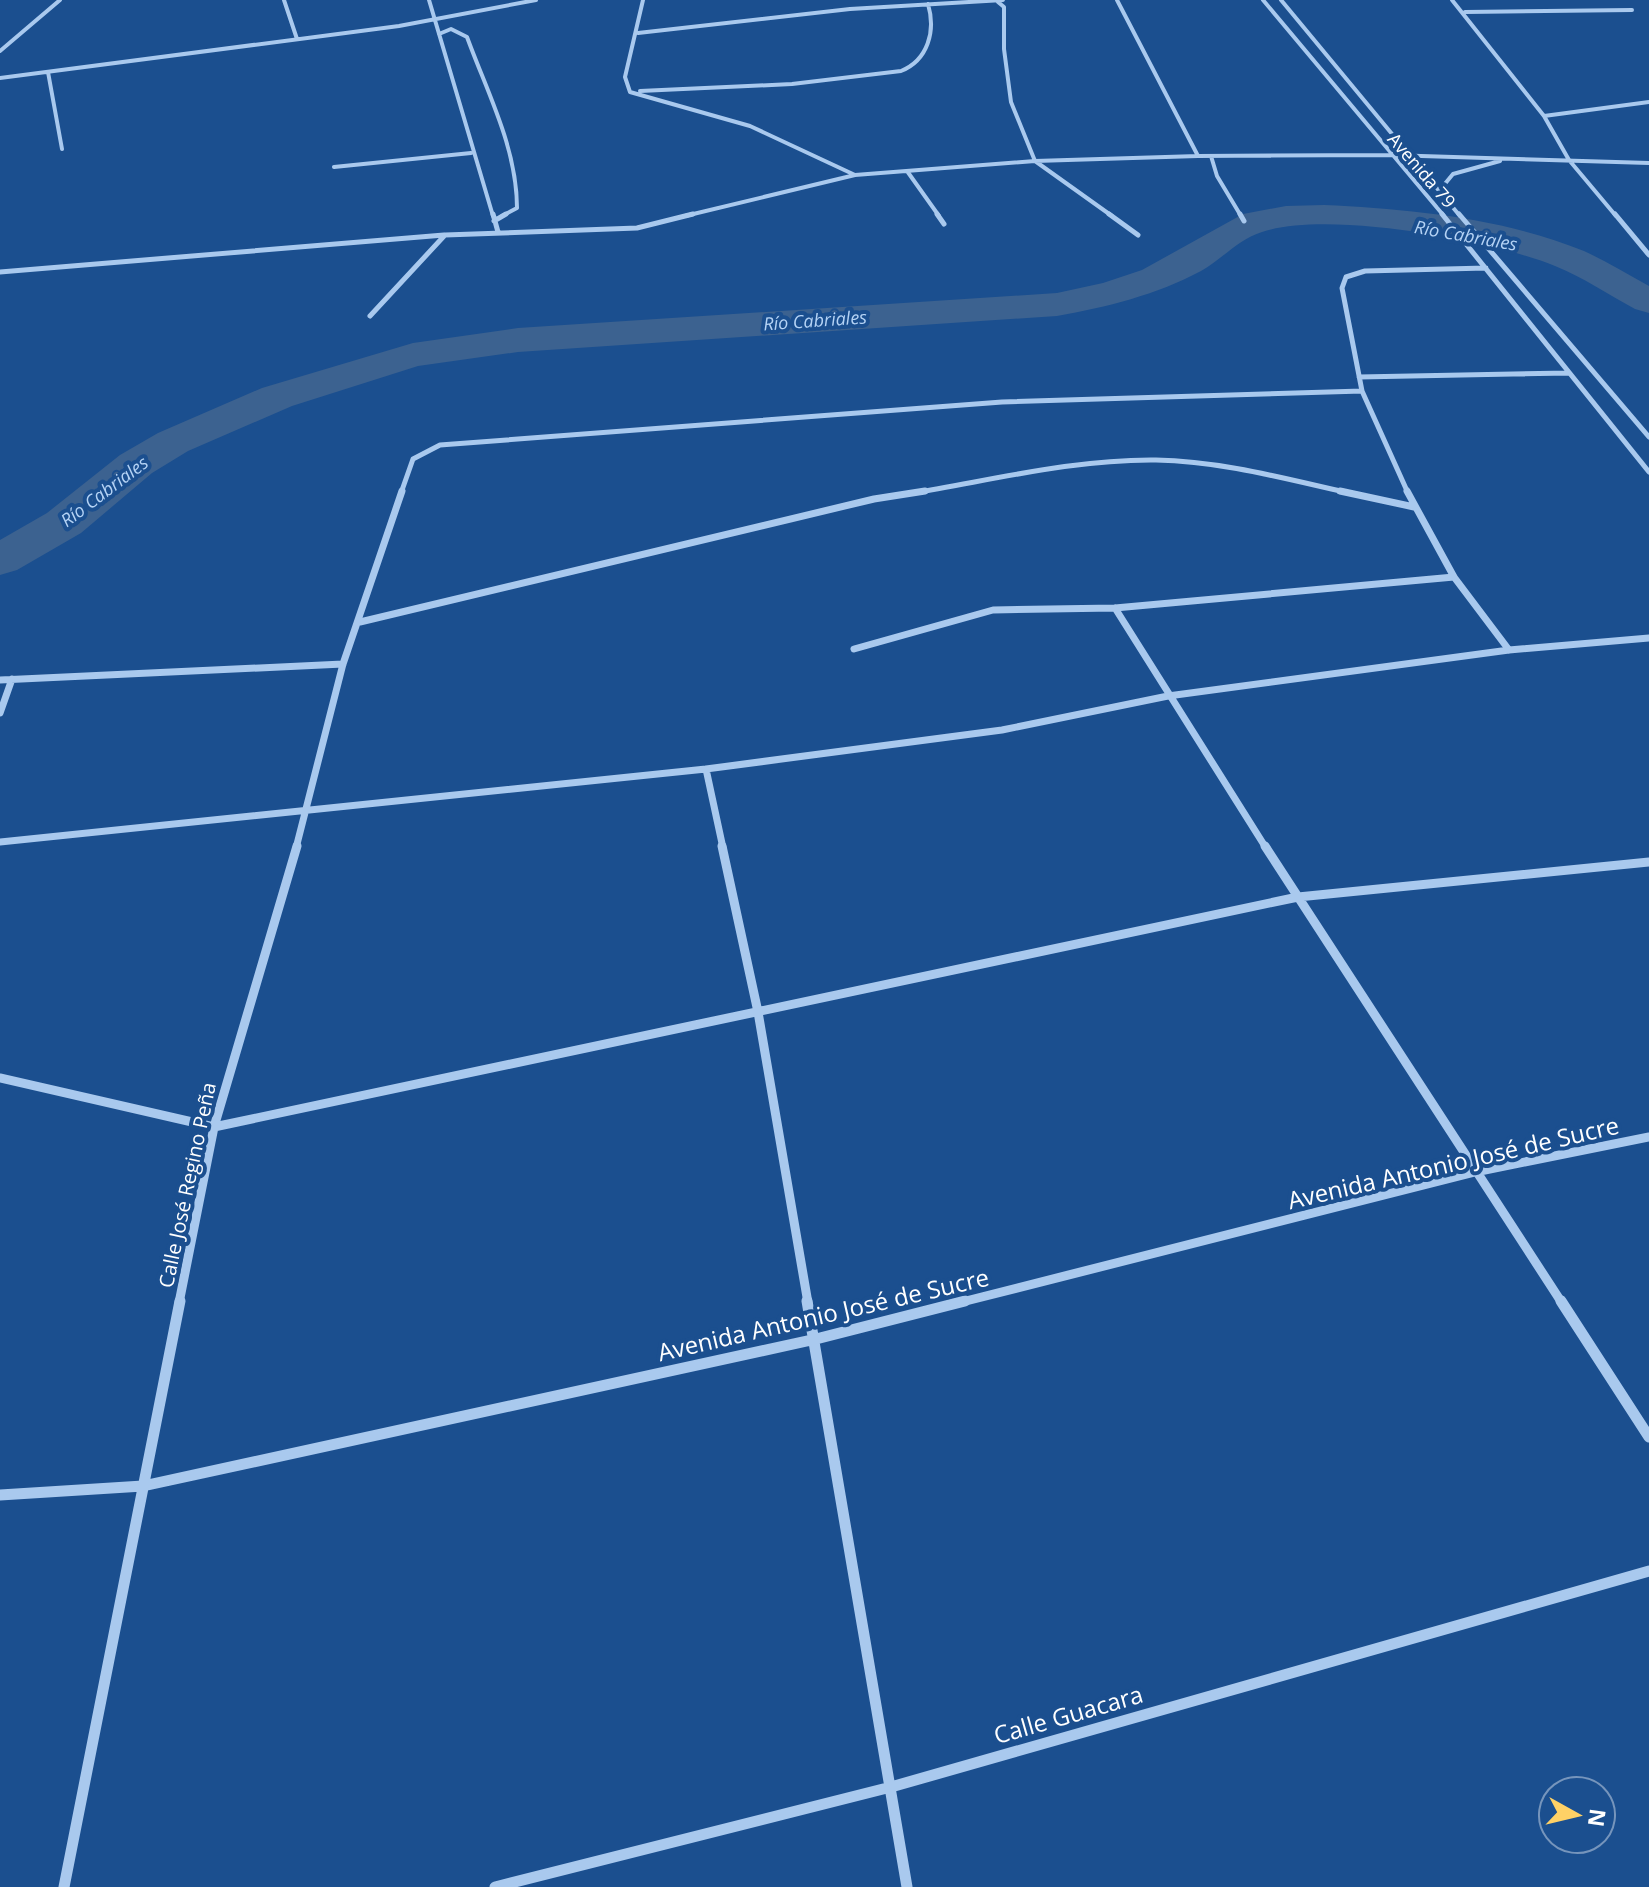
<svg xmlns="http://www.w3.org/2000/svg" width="1649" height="1887" font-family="'Open Sans',sans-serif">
<rect width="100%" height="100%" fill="#1b4f8f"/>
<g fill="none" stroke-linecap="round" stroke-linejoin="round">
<!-- river -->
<path fill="#3c6290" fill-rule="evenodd" d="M 1324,205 C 1410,209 1503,218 1584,251 C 1606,261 1627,274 1649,286 L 1649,313 L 1635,309 C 1609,295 1583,277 1555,266 C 1491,240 1328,210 1262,232 C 1239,239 1222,259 1201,271 C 1156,295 1107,307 1057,316 L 518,352 L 418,366 L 292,406 L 188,451 L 152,473 L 81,533 L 17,570 L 0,575 L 0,540 L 47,513 L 120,455 L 158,433 L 262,388 L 413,343 L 518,328 L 1057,293 L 1103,283 L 1142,270 L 1243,214 L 1286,206 Z"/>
<!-- minor-far4 -->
<path stroke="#a9c9ee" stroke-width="4" d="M 284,0 L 297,39
M 429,0 L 493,216
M 643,0 L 625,77 L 630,92 L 750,126 L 855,175 L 1035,161 L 1198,156 L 1389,155 L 1649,163
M 1117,0 L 1198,156
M 1263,0 L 1444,216
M 1281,0 L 1460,216
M 1452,0 L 1544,116 L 1569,160 L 1616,216
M 998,2 L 1004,7 L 1004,49 L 1011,102 L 1035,161 L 1112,216
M 1465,12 L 1632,10
M 638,33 L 850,9 L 1003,0
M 439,34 L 451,29 L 467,37 C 487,92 517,148 517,208 L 502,216
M 0,51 L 60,0
M 48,72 L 62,149
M 0,78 L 399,26 L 536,0
M 640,91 L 792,84 L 901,71 C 928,60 936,31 928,4
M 1544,116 L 1649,102
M 1211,156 L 1217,176 L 1241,216
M 334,167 L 471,153
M 907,171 L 939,216
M 1439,191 L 1453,174 L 1500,161
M 685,216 L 855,175"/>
<!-- minor-far3 -->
<path stroke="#a9c9ee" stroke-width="5" d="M 493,214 L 498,232
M 937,214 L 944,224
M 1109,214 L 1138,235
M 1240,214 L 1244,221
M 1442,214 L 1649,472
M 1459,214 L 1649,437
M 1615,214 L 1649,255
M 494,221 L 506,214
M 0,272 L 444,235
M 370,316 L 445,235 L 637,228 L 693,214
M 1359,377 L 1569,373
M 401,493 L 413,459 L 440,445 L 1002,402 L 1362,391
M 913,493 C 992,480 1075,459 1156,460 C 1221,461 1286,479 1349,493
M 1408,493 L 1362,391 L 1342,288 L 1346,277 L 1365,271 L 1486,268"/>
<!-- minor-far2 -->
<path stroke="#a9c9ee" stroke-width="7" d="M 1340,491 L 1414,507
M 1407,491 L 1454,577 L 1509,650
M 1115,608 L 1266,848
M 360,622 L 874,499 L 925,491
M 854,649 L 993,610 L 1115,608 L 1454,577
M 0,680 L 343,664
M 0,713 L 12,679
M 706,769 L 723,848
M 0,842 L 706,769 L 1002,730 L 1168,696 L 1509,650 L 1649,638
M 296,848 L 343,664 L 402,491"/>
<!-- minor-far1 -->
<path stroke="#a9c9ee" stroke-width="9" d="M 722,846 L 758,1012 L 808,1303
M 1265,846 L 1562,1303
M 0,1078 L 214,1127 L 1298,897 L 1649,862
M 179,1303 L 214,1127 L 297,846
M 958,1303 L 1475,1172 L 1649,1137"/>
<!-- minor -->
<path stroke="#a9c9ee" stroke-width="11" d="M 807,1301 L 907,1887
M 1561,1301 L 1649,1437
M 0,1495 L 143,1486 L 816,1339 L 965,1301
M 64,1887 L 180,1301
M 495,1887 L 891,1787 L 1649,1571"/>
</g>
<g text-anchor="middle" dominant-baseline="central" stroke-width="8" stroke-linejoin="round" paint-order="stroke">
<!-- far-street labels -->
<g font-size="18" fill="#fff" stroke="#1b4f8f">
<text transform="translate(1422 170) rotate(49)">Avenida 79</text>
</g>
<!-- far-water labels -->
<g font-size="18" font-style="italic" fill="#b5d3f5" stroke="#1b4f8f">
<text transform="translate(1466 235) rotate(10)">Río Cabriales</text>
<text transform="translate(815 320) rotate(-4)">Río Cabriales</text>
<text transform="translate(104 491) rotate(-37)">Río Cabriales</text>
</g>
<!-- street labels -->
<g font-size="20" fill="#fff" stroke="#1b4f8f">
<text transform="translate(187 1185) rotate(-78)">Calle José Regino Peña</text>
</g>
<!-- near-street labels -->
<g font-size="24" fill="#fff" stroke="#1b4f8f">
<text transform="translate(1453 1162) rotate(-13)">Avenida Antonio José de Sucre</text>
<text transform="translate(823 1314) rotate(-13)">Avenida Antonio José de Sucre</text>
<text transform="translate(1068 1714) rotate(-16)">Calle Guacara</text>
</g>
</g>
<!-- north arrow -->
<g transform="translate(1577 1815) rotate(98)"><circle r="38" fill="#1b4f8f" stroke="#7695bc" stroke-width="2"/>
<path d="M0-6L14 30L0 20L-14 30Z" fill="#ffd166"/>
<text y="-12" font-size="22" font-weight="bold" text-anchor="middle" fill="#ffffff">N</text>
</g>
</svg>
